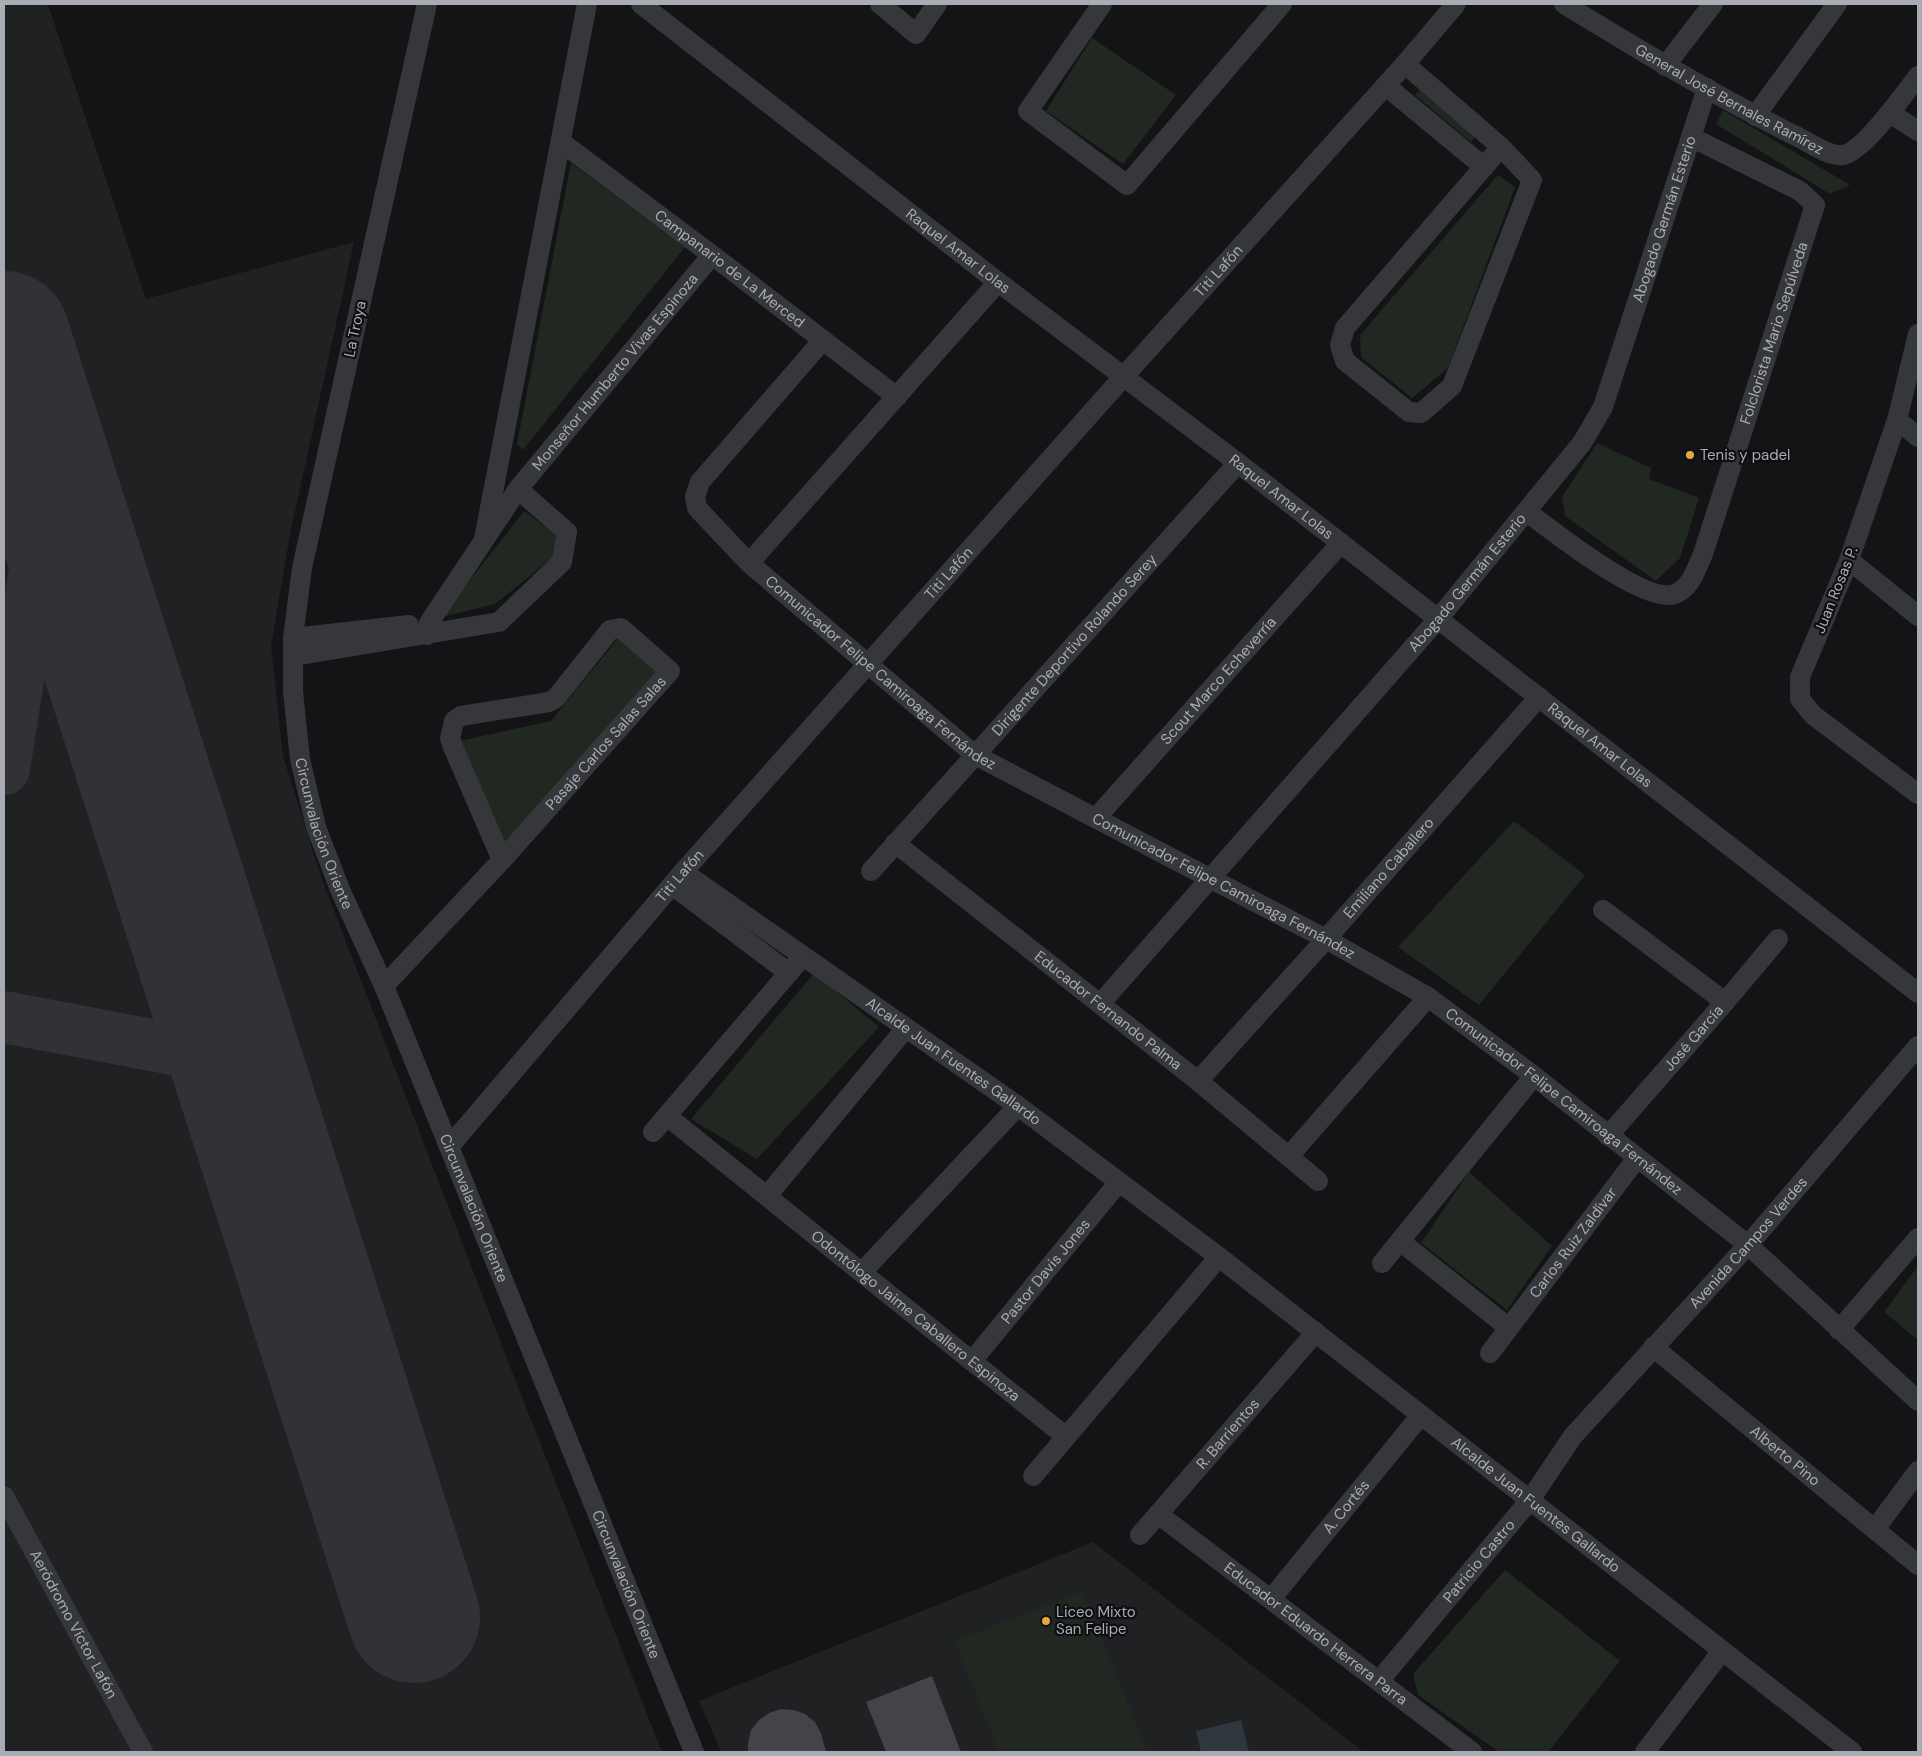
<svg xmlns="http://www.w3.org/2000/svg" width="1922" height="1756" font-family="'DM Sans',sans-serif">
<rect width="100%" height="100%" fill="#141416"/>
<!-- built -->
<path fill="#202123" d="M 4,4 L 48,4 L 146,299 L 354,242 L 290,534 L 271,646 L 283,756 L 321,877 L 509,1364 L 662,1752 L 4,1752 Z
M 1093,1542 L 1364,1752 L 721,1752 L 699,1701 Z"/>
<!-- green -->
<path fill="#212822" d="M 1092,38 L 1176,95 L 1123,164 L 1046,111 Z
M 1420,89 L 1476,136 L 1471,142 L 1415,95 Z
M 1723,110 L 1850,185 L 1830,194 L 1716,124 Z
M 571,163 L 685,247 L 523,450 L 517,444 Z
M 1498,175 L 1515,187 L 1448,368 L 1412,398 L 1361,357 L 1360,335 Z
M 1597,443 L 1651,468 L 1649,479 L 1699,498 L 1680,558 L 1656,581 L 1565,516 L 1562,497 Z
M 524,511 L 558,536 L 560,552 L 495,604 L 441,617 Z
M 620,636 L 658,672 L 507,848 L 459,741 L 551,721 Z
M 1514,821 L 1585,875 L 1479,1005 L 1398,947 Z
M 814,973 L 879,1027 L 757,1159 L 691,1119 Z
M 1469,1172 L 1552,1246 L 1507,1310 L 1421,1243 Z
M 1918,1266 L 1918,1340 L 1884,1312 Z
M 1505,1570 L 1620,1661 L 1548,1752 L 1499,1752 L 1418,1695 L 1413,1674 Z
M 1083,1591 L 1147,1752 L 999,1752 L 955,1641 Z"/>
<!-- water -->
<path fill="#2f373e" d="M 1241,1720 L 1249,1752 L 1201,1752 L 1196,1731 Z"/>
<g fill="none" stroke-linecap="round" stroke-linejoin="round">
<!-- taxiway -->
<path stroke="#323236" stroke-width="52" d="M 4,769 L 49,479
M 4,1017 L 236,1061"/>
<!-- runway -->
<path stroke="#323236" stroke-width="132" d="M 4,337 L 414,1617"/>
</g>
<!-- building -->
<path fill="#434449" d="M 932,1676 L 961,1752 L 886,1752 L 866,1702 Z
M 781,1709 L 794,1710 L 805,1714 L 815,1722 L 821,1733 L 826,1752 L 748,1752 L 748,1743 L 751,1730 L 759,1720 L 769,1713 Z"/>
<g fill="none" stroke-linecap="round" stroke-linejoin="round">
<!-- minor -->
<g stroke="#36373b" stroke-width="20">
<path id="s1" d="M 427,4 L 302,568 L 293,638 L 293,691 L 300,759 L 316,827 L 341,892 L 384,986 L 694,1752"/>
<path id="s2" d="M 641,4 L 998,282 L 1238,463 L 1918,993"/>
<path d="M 880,4 L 916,34 L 937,4"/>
<path d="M 1102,4 L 1028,111 L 1127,185 L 1282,4"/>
<path id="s3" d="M 1564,4 C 1641,51 1717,97 1798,137 C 1810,143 1829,157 1843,155 C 1863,152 1905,93 1918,76"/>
<path d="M 1405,64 L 1501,147 L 1532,180 L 1452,386 L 1421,413 L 1409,412 L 1345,361 L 1340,345 L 1345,328 L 1501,147"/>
<path d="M 1665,66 L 1713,4"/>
<path d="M 1386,86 L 1484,167"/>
<path d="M 1890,113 L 1918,131"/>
<path d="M 1755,116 L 1837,4"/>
<path id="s4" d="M 561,142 L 712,255 L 897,397"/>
<path d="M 1918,334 L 1897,420 L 1849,560 L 1800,677 L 1800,699 L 1813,715 L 1918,794"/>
<path id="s5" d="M 823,340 L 700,482 L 695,497 L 697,508 L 749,563 L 975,755 L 1326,939 L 1428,997 L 1534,1076 L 1748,1245 L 1918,1401"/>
<path d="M 1897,420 L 1918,437"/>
<path id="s6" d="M 1526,511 C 1551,530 1646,605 1675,594 C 1691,588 1696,569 1703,554 L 1815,205 L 1800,191 L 1691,137"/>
<path d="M 484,539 L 587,4"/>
<path d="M 1849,560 L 1918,616"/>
<path d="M 749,563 L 998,282"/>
<path id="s7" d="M 427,635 L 429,623 L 518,489 L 712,255"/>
<path d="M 293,638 L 409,625"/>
<path d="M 294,656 L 499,622 L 562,562 L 567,532 L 518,489"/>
<path id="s8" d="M 1096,818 L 1341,543"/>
<path id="s9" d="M 895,843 L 1198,1081 L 1318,1181"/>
<path id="s10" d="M 871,871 L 1238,463"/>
<path id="s11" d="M 683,872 L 1018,1106 L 1219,1257 L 1852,1752"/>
<path d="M 672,885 L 789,973"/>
<path d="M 1603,910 L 1725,1002"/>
<path id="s12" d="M 384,986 L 502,860 L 670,671 L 621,628 L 610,630 L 556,698 L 549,702 L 461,716 L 454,721 L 450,738 L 453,747 L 502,860"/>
<path id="s13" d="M 1100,1004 L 1438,619 L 1582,443 L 1603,407 L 1707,88"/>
<path id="s14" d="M 1198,1081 L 1326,939 L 1539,697"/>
<path id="s15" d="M 667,1116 L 1065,1436"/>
<path d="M 653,1132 L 803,956"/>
<path id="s16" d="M 1608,1136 L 1725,1002 L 1778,939"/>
<path id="s17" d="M 449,1147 L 683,872 L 1125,375 L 1405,64 L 1456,4"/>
<path d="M 1290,1155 L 1428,997"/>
<path d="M 767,1196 L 906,1028"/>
<path d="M 1400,1241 L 1509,1328"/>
<path d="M 1382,1263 L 1534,1076"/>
<path d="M 862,1272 L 1018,1106"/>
<path d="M 1839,1330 L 1918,1238"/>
<path id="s18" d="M 1653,1347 L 1918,1565"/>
<path id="s19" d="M 1490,1353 L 1637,1158"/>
<path id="s20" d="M 972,1361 L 1119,1182"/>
<path d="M 1033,1476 L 1219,1257"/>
<path id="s21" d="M 4,1496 L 143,1752"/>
<path id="s22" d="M 1158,1514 L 1472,1752"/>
<path d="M 1875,1529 L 1918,1471"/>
<path id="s23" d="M 1140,1535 L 1316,1332"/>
<path id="s24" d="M 1271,1599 L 1421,1415"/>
<path id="s25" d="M 1379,1681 L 1530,1500 L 1573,1436 L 1748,1245 L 1918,1046"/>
<path d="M 1645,1752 L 1722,1651"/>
</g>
</g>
<!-- markers -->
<g fill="#e3a93f" stroke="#0f0f11" stroke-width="2">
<circle cx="1690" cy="455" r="5"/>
<circle cx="1046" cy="1621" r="5"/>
</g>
<g text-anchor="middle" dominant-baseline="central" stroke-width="4.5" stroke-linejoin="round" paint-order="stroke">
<!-- street labels -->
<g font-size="15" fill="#a7acb5" stroke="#0f0f11">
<text stroke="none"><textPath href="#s3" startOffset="191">General José Bernales Ramírez</textPath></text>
<text stroke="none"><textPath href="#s13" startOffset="979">Abogado Germán Esterio</textPath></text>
<text stroke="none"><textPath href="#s2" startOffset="402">Raquel Amar Lolas</textPath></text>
<text stroke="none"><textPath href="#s4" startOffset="211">Campanario de La Merced</textPath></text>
<text stroke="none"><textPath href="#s17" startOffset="1166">Titi Lafón</textPath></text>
<text transform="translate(355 329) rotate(-78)">La Troya</text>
<text stroke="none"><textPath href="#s6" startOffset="456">Folclorista Mario Sepúlveda</textPath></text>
<text stroke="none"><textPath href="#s7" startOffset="325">Monseñor Humberto Vivas Espinoza</textPath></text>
<text stroke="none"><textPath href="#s2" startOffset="808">Raquel Amar Lolas</textPath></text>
<text stroke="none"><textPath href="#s17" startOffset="761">Titi Lafón</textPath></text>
<text stroke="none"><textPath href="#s13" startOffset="559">Abogado Germán Esterio</textPath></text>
<text transform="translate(1836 590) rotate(-68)">Juan Rosas P.</text>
<text stroke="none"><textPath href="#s10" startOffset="304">Dirigente Deportivo Rolando Serey</textPath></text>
<text stroke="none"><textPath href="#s5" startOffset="462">Comunicador Felipe Camiroaga Fernández</textPath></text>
<text stroke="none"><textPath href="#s8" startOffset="184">Scout Marco Echeverría</textPath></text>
<text stroke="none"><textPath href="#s12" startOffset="329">Pasaje Carlos Salas Salas</textPath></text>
<text stroke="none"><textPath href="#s2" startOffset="1212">Raquel Amar Lolas</textPath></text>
<text stroke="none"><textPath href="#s1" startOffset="848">Circunvalación Oriente</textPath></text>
<text stroke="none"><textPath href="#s14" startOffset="286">Emiliano Caballero</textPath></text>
<text stroke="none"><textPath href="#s17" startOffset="356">Titi Lafón</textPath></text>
<text stroke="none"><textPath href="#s5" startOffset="868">Comunicador Felipe Camiroaga Fernández</textPath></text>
<text stroke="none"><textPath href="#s9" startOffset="271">Educador Fernando Palma</textPath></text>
<text stroke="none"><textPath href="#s16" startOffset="130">José García</textPath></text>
<text stroke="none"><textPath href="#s11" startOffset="330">Alcalde Juan Fuentes Gallardo</textPath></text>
<text stroke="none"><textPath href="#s5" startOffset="1272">Comunicador Felipe Camiroaga Fernández</textPath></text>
<text stroke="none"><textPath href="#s1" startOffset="1252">Circunvalación Oriente</textPath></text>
<text stroke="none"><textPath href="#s19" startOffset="138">Carlos Ruiz Zaldívar</textPath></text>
<text stroke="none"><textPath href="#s25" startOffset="574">Avenida Campos Verdes</textPath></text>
<text stroke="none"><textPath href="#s20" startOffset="116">Pastor Davis Jones</textPath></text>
<text stroke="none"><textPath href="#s15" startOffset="319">Odontólogo Jaime Caballero Espinoza</textPath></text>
<text stroke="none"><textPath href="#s23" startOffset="134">R. Barrientos</textPath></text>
<text stroke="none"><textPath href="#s18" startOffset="171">Alberto Pino</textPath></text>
<text stroke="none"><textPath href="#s11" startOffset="1062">Alcalde Juan Fuentes Gallardo</textPath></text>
<text stroke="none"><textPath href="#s24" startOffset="119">A. Cortés</textPath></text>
<text stroke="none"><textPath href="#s25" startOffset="156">Patricio Castro</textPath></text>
<text stroke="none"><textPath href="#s1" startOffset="1658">Circunvalación Oriente</textPath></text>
<text stroke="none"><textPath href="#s21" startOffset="146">Aeródromo Víctor Lafón</textPath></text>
<text stroke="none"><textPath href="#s22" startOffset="198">Educador Eduardo Herrera Parra</textPath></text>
</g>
<!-- poi labels -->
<g font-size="15" fill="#a7acb5" stroke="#0f0f11" text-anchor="start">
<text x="1700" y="455">Tenis y padel</text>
<text x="1056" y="1612">Liceo Mixto<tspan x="1056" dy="17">San Felipe</tspan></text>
</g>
</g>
<!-- border -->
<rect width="1922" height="1756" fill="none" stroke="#a7acb5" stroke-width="10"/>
</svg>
